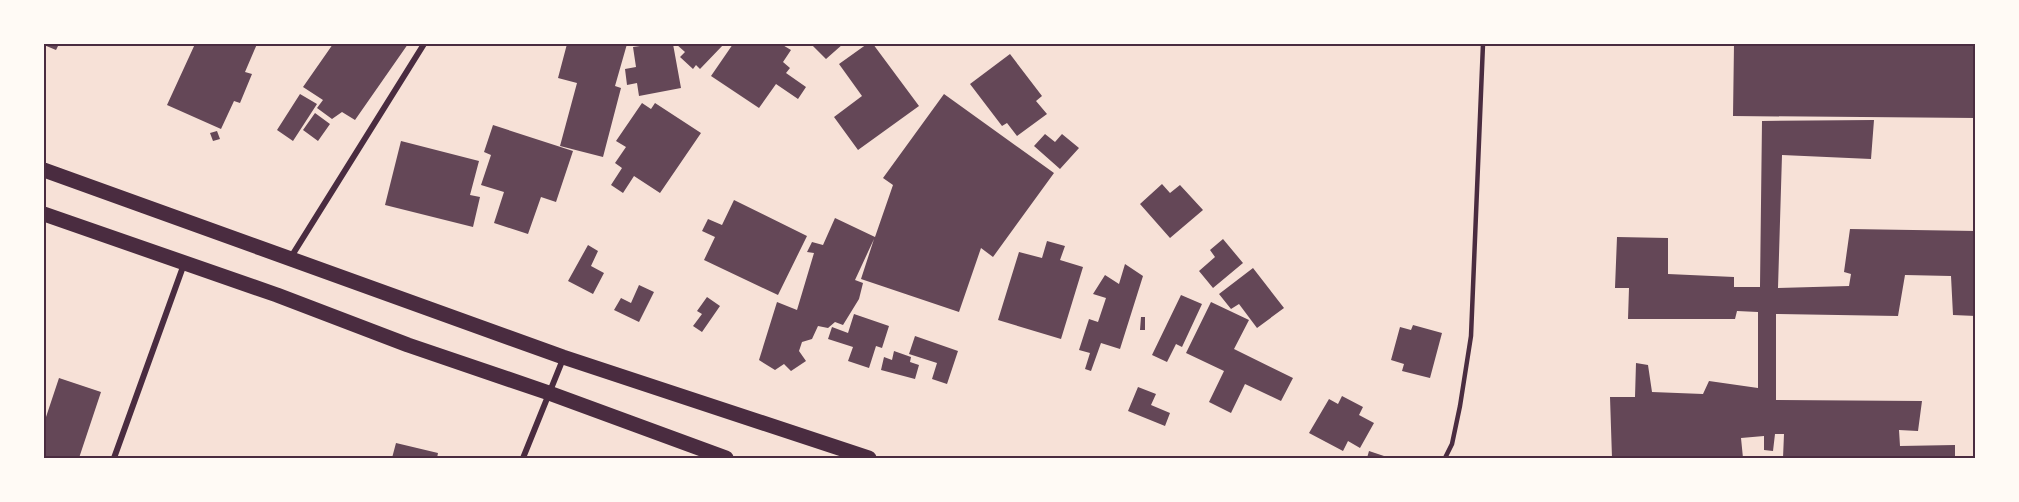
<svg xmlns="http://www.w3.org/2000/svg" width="2019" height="502" font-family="'Public Sans',sans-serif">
<rect width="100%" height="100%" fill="#f7e1d7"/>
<!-- building -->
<path fill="#644757" d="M 44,44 L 59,44 L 56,50 L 44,45 Z
M 195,44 L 257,44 L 245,72 L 252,74 L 240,103 L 234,101 L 221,129 L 167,105 Z
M 333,44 L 408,44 L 355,120 L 342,112 L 332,119 L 317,108 L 323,100 L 303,87 Z
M 567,44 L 627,44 L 615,86 L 621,88 L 603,157 L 560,146 L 577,83 L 558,78 Z
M 654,44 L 673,44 L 681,88 L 639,96 L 637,83 L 627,85 L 625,69 L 636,67 L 633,47 Z
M 676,44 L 724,44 L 700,69 L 696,65 L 693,69 L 680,57 L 685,52 Z
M 733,44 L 781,44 L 791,50 L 783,62 L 790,68 L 786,73 L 806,87 L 798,99 L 776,84 L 759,108 L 711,76 Z
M 811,44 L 843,44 L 826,59 Z
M 867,44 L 873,44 L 919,106 L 858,150 L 834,117 L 862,96 L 839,64 Z
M 1734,44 L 1976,44 L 1976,118 L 1733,116 Z
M 1010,54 L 1042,96 L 1036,101 L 1047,114 L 1017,136 L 1007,123 L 1002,126 L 970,84 Z
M 300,94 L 317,104 L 293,141 L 277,130 Z
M 944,94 L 1054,173 L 993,257 L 981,248 L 959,312 L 861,279 L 874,239 L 855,280 L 863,283 L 859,299 L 843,325 L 835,322 L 828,328 L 818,326 L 812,339 L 802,342 L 799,351 L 806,361 L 791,371 L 784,364 L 775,370 L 759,360 L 777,302 L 797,310 L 814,253 L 807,252 L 812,242 L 823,245 L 835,218 L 875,237 L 893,185 L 883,178 Z
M 642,103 L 651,109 L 655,103 L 701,133 L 660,193 L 634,176 L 623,193 L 611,185 L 622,168 L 615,163 L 626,147 L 616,141 Z
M 315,113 L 330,124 L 318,141 L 303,130 Z
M 1874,120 L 1871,159 L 1782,155 L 1778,288 L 1849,286 L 1851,274 L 1844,272 L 1850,229 L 1976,231 L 1976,316 L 1953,315 L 1951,276 L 1905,275 L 1898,316 L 1776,314 L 1776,400 L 1922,401 L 1918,431 L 1899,430 L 1900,446 L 1955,445 L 1955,458 L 1783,458 L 1784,434 L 1775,434 L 1773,451 L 1764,450 L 1764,436 L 1741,438 L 1743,458 L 1612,458 L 1610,397 L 1635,397 L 1636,363 L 1648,365 L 1652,392 L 1703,394 L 1709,381 L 1758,388 L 1758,312 L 1737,311 L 1735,319 L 1628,319 L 1629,288 L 1615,288 L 1617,237 L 1668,238 L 1668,274 L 1734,277 L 1734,287 L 1760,287 L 1762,121 Z
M 493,125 L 573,151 L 556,202 L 541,197 L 528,234 L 494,223 L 504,192 L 481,185 L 491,155 L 484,152 Z
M 217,131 L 220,139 L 213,141 L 210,133 Z
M 1045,134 L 1055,142 L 1062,134 L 1079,148 L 1060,169 L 1034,146 Z
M 401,141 L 479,161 L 470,195 L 480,197 L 473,227 L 385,205 Z
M 1162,184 L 1170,193 L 1180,185 L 1203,210 L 1170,238 L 1140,204 Z
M 734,200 L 807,236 L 778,295 L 704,260 L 715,237 L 702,231 L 708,219 L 722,225 Z
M 1223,239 L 1243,263 L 1213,288 L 1199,271 L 1215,257 L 1210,250 Z
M 1047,241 L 1065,246 L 1060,260 L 1083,267 L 1061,339 L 998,320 L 1019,252 L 1042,258 Z
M 588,245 L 598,251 L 591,266 L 604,273 L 593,294 L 568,281 Z
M 1125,264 L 1143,276 L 1120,349 L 1101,343 L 1091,371 L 1085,369 L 1090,353 L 1079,350 L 1089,319 L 1098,322 L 1106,298 L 1093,294 L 1105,275 L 1119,284 Z
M 1253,268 L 1284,308 L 1257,328 L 1239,304 L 1231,309 L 1219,294 Z
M 639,285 L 654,292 L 639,322 L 614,310 L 621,298 L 631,303 Z
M 1181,295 L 1202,304 L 1182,347 L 1176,344 L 1167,362 L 1152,355 Z
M 707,297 L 720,306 L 702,332 L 693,326 L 702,314 L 697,311 Z
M 1211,302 L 1249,320 L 1234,349 L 1293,378 L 1281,401 L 1245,384 L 1231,413 L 1209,402 L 1224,371 L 1186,353 Z
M 854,314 L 889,326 L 882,348 L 876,346 L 869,368 L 848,361 L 853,347 L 828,339 L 832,327 L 848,333 Z
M 1141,317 L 1145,317 L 1145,330 L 1140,330 Z
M 1413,325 L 1442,333 L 1430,378 L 1402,371 L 1404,364 L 1391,360 L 1400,327 L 1411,330 Z
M 915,336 L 958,351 L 947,384 L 932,379 L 937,363 L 909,354 Z
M 894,351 L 911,357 L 910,362 L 919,365 L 915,379 L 881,370 L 884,357 L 892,360 Z
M 59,378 L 101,392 L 79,458 L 44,458 L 44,423 Z
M 1138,387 L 1156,394 L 1151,405 L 1170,413 L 1165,426 L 1128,411 Z
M 1342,396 L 1363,407 L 1359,415 L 1374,423 L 1360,448 L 1348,441 L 1343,451 L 1309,433 L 1329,399 L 1338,404 Z
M 396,443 L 438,453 L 437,458 L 392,458 Z
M 1369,451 L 1390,458 L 1367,458 Z"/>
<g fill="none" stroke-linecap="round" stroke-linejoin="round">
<!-- service -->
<path stroke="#4a2c40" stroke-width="4.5" d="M 1445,458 L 1452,444 L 1460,406 L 1471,336 L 1483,44"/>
<!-- minor -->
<path stroke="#4a2c40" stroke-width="6" d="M 291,257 L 424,44
M 114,458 L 184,264
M 523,458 L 563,359"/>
<!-- primary -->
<path stroke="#4a2c40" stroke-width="15" d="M 44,170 L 563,357 L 869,458
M 44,214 L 277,295 L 408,345 L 549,393 L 726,458"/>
</g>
<!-- border -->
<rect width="2019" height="502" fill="none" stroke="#fffaf5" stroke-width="90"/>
<rect x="45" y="45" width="1929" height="412" fill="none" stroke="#4a2c40" stroke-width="2"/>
</svg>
